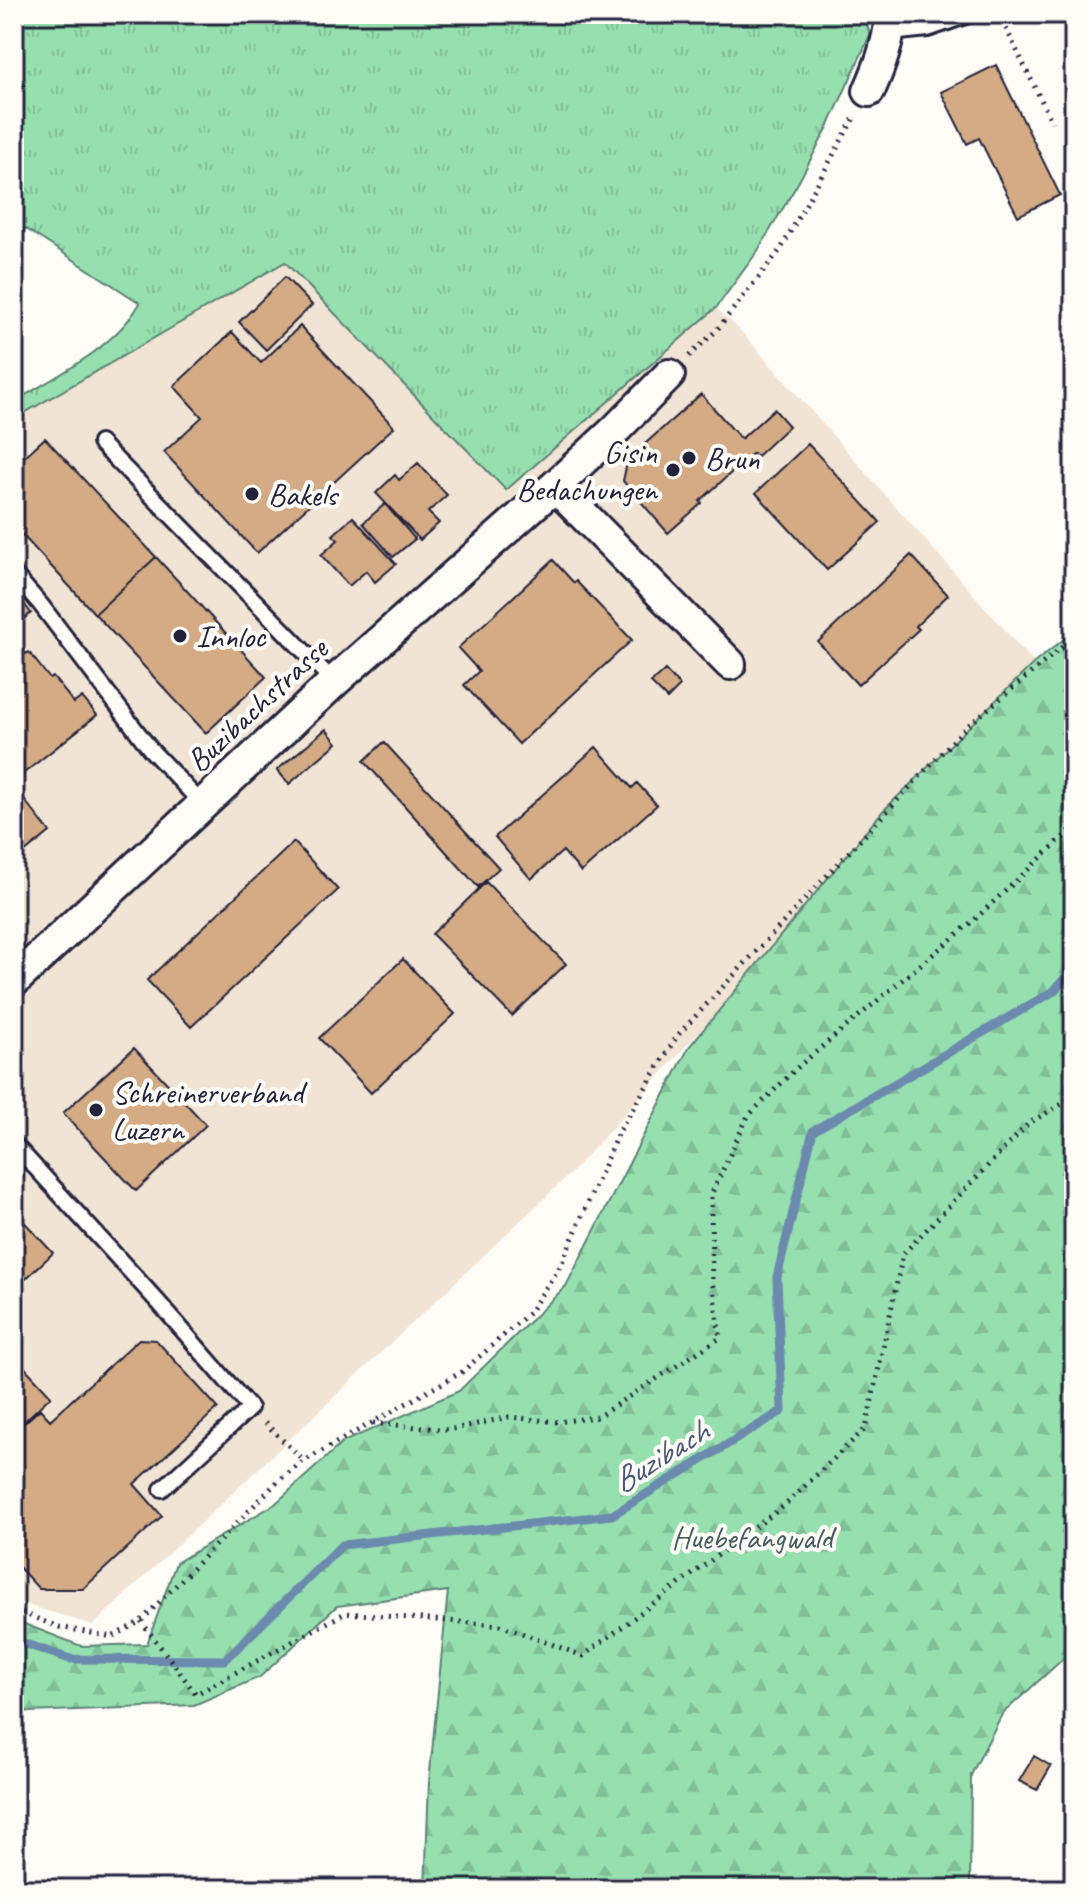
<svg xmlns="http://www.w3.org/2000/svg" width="1088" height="1903" font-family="Caveat,sans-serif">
<defs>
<pattern id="grass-tufts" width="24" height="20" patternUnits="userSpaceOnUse" patternTransform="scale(2)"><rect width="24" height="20" fill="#96e0af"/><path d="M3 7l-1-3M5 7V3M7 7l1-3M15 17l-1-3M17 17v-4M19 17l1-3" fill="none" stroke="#81c097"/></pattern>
<pattern id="forest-firs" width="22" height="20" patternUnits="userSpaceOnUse" patternTransform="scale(2)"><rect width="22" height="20" fill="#96e0af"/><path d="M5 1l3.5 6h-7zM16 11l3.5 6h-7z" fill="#81c097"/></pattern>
</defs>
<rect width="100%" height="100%" fill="#fdfcf7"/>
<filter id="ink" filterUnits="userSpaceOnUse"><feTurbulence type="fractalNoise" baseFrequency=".0125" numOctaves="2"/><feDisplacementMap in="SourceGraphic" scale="16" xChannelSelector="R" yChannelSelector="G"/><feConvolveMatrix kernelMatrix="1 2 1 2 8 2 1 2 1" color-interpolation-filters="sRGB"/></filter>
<g filter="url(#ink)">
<!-- built -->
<path fill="#f1e4d5" d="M 285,262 L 506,490 L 716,308 L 737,327 L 1034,663 L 572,1172 L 93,1625 L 14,1601 L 14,419 Z"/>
<!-- grass -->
<path fill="url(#grass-tufts)" stroke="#5c8175" stroke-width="2" d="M 14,14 L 864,14 L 870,35 L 829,125 L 798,183 L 757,252 L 716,308 L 506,490 L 285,262 L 14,419 L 14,402 C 56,376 115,348 140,303 L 14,221 Z"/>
<!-- forest -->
<path fill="url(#forest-firs)" stroke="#5c8175" stroke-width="2" d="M 1074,631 L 1074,1649 L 1002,1714 L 971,1775 L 970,1889 L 425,1889 L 429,1782 L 448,1591 L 337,1606 L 260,1677 L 194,1705 L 29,1712 L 14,1704 L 14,1620 L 81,1646 L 147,1644 L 176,1563 L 275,1504 L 343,1442 L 459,1391 L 566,1286 L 689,1047 L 882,812 L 1034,663 Z"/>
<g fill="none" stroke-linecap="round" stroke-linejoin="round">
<!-- stream -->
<path stroke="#6c8aae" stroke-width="9" d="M 14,1640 L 70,1659 L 225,1660 L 342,1545 L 612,1515 L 782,1411 L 777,1277 L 813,1131 L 1054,991 L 1074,967"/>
</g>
<!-- building -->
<path fill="#d4ab85" stroke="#22223b" stroke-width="2" d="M 996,65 L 1060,195 L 1018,216 L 979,138 L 967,144 L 941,92 Z
M 285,277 L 312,305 L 266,350 L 239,322 Z
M 300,326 L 394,427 L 257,553 L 164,452 L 202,417 L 174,386 L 232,332 L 261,363 Z
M 701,394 L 741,439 L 774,409 L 789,426 L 757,456 L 753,453 L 700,501 L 702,503 L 668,533 L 623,481 L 626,467 L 636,459 L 637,451 Z
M 45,438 L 156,557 L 95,614 L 14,526 L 14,466 Z
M 808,444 L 880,522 L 827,570 L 756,493 Z
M 418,463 L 447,495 L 428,512 L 439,523 L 420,540 L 376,493 L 395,475 L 399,480 Z
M 385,504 L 415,539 L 393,557 L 363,523 Z
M 353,517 L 396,564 L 375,582 L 366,571 L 349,586 L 321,555 L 338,540 L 333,535 Z
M 911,555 L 948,595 L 916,626 L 919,629 L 858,685 L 818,642 Z
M 156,557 L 266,677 L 206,733 L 95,614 Z
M 553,560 L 574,583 L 576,581 L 632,640 L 519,744 L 464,685 L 479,671 L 458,648 Z
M 14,591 L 31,613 L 14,627 Z
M 14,640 L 26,654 L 29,652 L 50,679 L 53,677 L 74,703 L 82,697 L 97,715 L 14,781 Z
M 665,670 L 680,686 L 667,699 L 651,683 Z
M 326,729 L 337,743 L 289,784 L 277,770 Z
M 384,742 L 499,868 L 478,887 L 364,761 Z
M 596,747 L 632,788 L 637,783 L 657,805 L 581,872 L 563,851 L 531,879 L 495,837 Z
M 14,787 L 50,832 L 14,861 Z
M 294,842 L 338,890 L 191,1027 L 147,980 Z
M 486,882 L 566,964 L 512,1016 L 432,934 Z
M 403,959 L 455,1014 L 371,1093 L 319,1038 Z
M 134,1048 L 206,1125 L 136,1191 L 63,1113 Z
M 14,1211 L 53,1253 L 14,1290 Z
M 139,1339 L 156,1340 L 218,1408 L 134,1484 L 162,1516 L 83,1589 L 39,1589 L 14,1562 L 14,1432 L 40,1409 L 50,1420 Z
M 14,1356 L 51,1396 L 14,1431 Z
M 1034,1756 L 1051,1766 L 1037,1790 L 1019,1781 Z"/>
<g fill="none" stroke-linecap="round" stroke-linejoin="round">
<defs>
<path id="lane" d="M 890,33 L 928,29 L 971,14
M 100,443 L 334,682
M 14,574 L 41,605 L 151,750 L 203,805
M 14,1144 L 159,1303 L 250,1408 L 162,1489"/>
<path id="street" d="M 869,91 C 880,66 889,42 891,14
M 555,486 L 730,664
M 14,981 L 334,682 L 555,486 L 613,432 L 669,375"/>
</defs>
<!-- lane casing -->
<use href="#lane" stroke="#22223b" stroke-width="20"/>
<!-- street casing -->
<use href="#street" stroke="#22223b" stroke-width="36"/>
<!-- path -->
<path stroke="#22223b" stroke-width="5" stroke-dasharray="2 6" stroke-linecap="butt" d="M 999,14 L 1052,122
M 689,356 L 716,331 L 781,249 L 855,116
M 265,1423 L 304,1461
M 373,1423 L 449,1430 L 509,1417 L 558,1422 L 597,1417 L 720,1338 L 712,1281 L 711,1195 L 748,1116 L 799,1066 L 973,921 L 1074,827
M 14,1610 L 59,1627 L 112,1637 L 141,1621 L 278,1481 L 304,1461 L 462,1372 L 529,1313 L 561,1265 L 617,1135 L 677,1036 L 964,729 L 1074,637
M 141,1621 L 196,1694 L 345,1613 L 500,1625 L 583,1656 L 785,1505 L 866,1428 L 903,1254 L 1029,1123 L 1074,1097"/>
<!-- lane -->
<use href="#lane" stroke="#fdfcf7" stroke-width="14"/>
<!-- street -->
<use href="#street" stroke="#fdfcf7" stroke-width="30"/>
</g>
</g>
<!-- markers -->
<g fill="#22223b" stroke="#fdfcf7" stroke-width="3">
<circle cx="689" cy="458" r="8"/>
<circle cx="673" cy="470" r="8"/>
<circle cx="252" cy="494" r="8"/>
<circle cx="180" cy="636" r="8"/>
<circle cx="96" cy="1110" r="8"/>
</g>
<g text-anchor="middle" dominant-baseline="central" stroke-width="8" stroke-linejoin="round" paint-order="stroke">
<!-- poi labels -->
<g font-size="32" fill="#22223b" stroke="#fdfcf7" text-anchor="start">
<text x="657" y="452" text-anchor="end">Gisin<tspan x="657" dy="37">Bedachungen</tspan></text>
<text x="705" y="458">Brun</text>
<text x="268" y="494">Bakels</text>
<text x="196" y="636">Innloc</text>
<text x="112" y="1092">Schreinerverband<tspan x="112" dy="37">Luzern</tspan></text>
</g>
<!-- street labels -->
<g font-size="32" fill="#22223b" stroke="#fdfcf7">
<text transform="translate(257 705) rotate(-43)">Buzibachstrasse</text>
</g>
<!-- park labels -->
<g font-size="32" fill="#455b5e" stroke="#fdfcf7">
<text x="752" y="1537">Huebefangwald</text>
</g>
<!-- water labels -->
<g font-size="34" font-style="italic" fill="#475675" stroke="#fdfcf7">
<text transform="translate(660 1456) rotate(-32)">Buzibach</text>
</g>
</g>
<!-- margin -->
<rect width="1088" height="1903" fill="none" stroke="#fdfcf7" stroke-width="48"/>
<rect x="24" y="24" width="1040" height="1855" fill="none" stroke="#22223b" stroke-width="3" filter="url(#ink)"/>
</svg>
